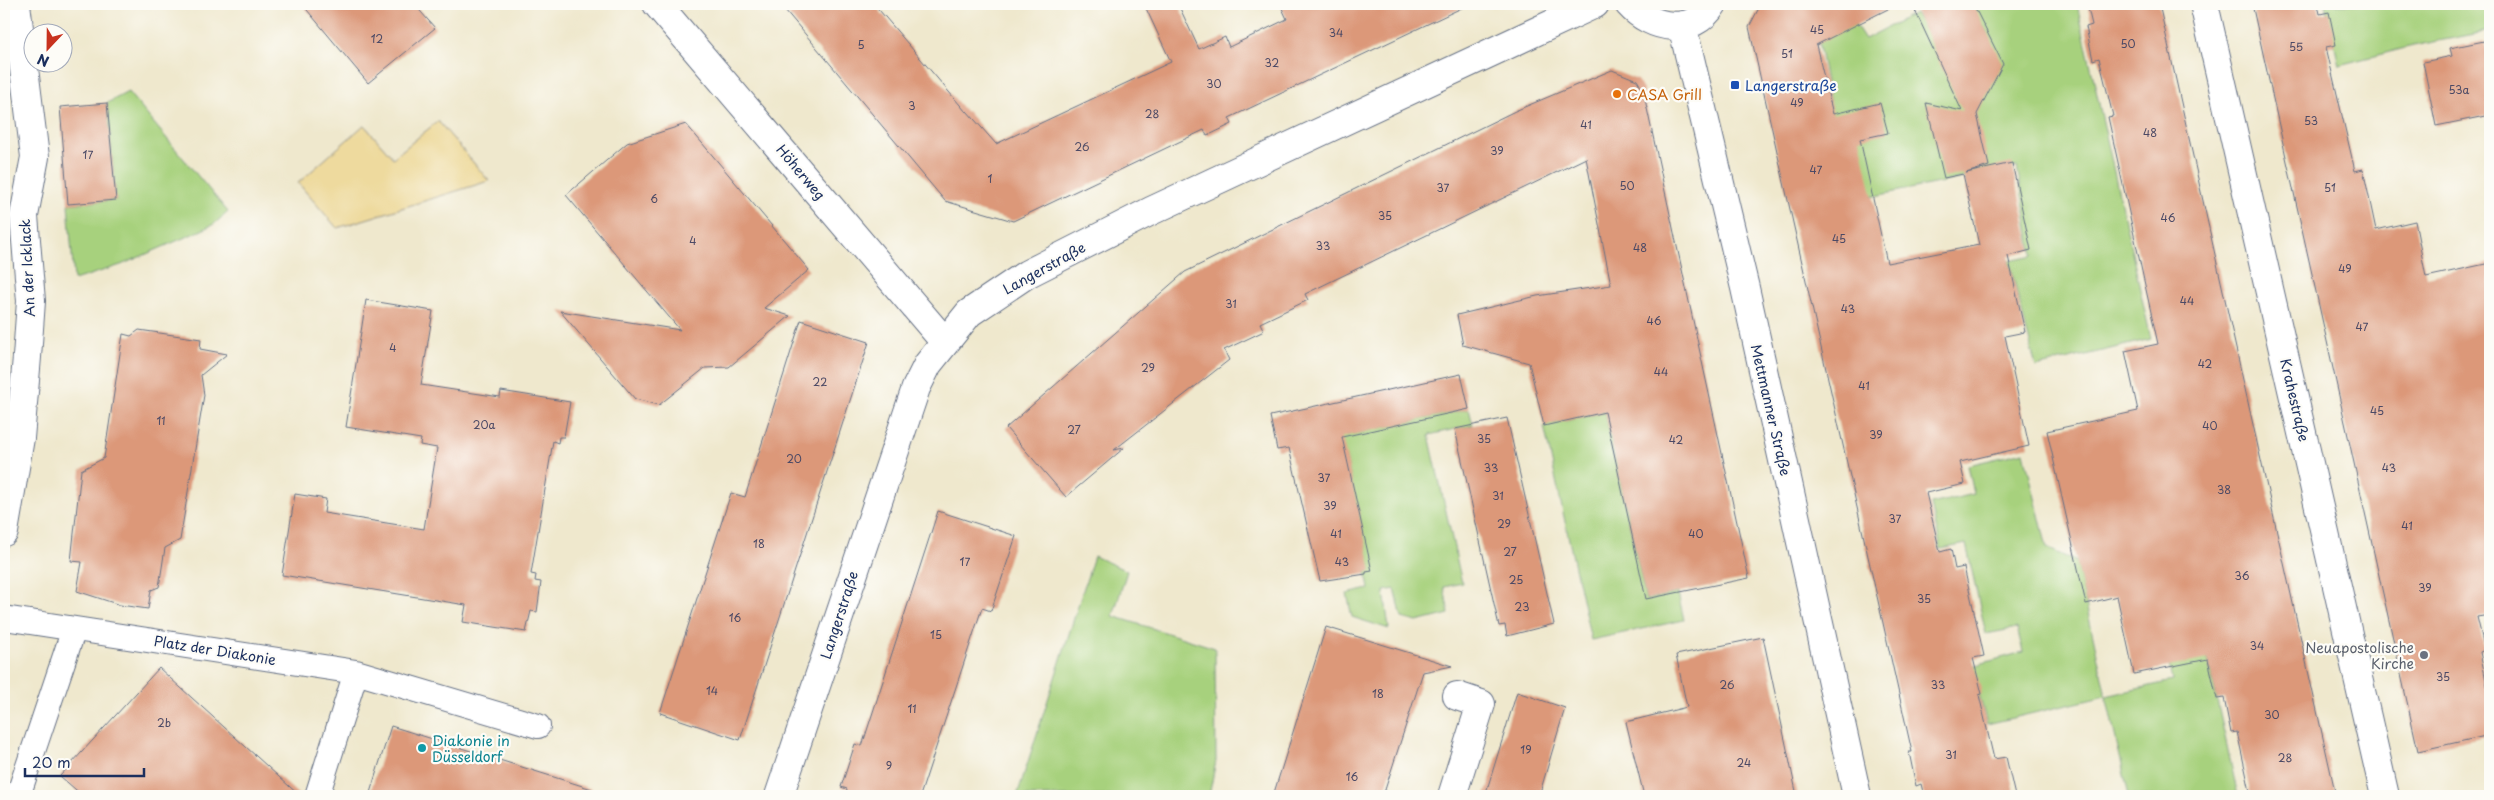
<svg xmlns="http://www.w3.org/2000/svg" width="2494" height="800" font-family="'Playpen Sans',sans-serif">
<rect width="100%" height="100%" fill="#fdfcf7"/>
<filter id="ink" filterUnits="userSpaceOnUse"><feTurbulence type="fractalNoise" baseFrequency=".02" numOctaves="2"/><feDisplacementMap in="SourceGraphic" scale="10" xChannelSelector="R" yChannelSelector="G"/><feConvolveMatrix kernelMatrix="1 2 1 2 8 2 1 2 1" color-interpolation-filters="sRGB"/></filter>
<filter id="wash" filterUnits="userSpaceOnUse"><feTurbulence type="fractalNoise" baseFrequency=".0096" numOctaves="4" result="noise"/><feDisplacementMap in="SourceGraphic" scale="20" xChannelSelector="R" yChannelSelector="G"/><feGaussianBlur stdDeviation="1.12" result="paint"/><feColorMatrix in="noise" values="0 0 0 0 0 0 0 0 0 0 0 0 0 0 0 0 0 1.4 0 .05"/><feComposite in="paint" operator="in"/></filter>
<g filter="url(#wash)">
<rect width="100%" height="100%" fill="#efe8cd"/>
<!-- green -->
<path fill="#a7d17d" stroke="#61806e" d="M 1971,4 L 2077,4 L 2151,339 L 2036,367 L 2009,261 L 2033,256 L 2017,167 L 1870,197 L 1834,124 L 1818,40 L 1855,24 L 1865,39 L 1915,13 L 1943,61 L 1988,34 Z
M 2325,4 L 2490,4 L 2490,31 L 2413,46 L 2339,65 Z
M 128,92 L 228,212 L 214,224 L 202,230 L 121,265 L 74,280 L 68,204 L 116,200 L 107,103 Z
M 1469,409 L 1473,425 L 1429,435 L 1462,583 L 1444,587 L 1449,614 L 1417,622 L 1402,618 L 1395,589 L 1384,591 L 1389,629 L 1352,617 L 1347,594 L 1369,589 L 1366,572 L 1371,570 L 1346,457 L 1312,443 Z
M 1605,412 L 1646,600 L 1678,593 L 1684,620 L 1591,640 L 1544,426 Z
M 2024,452 L 2047,548 L 2077,562 L 2106,696 L 2172,681 L 2167,653 L 2198,614 L 2238,796 L 2129,796 L 2106,696 L 1987,724 L 1972,666 L 2023,652 L 2017,628 L 1986,634 L 1966,544 L 1941,549 L 1931,504 L 1974,494 L 1968,465 Z
M 1094,556 L 1127,571 L 1113,616 L 1215,648 L 1216,761 L 1209,796 L 1017,796 Z"/>
<!-- sand -->
<path fill="#eeda9e" stroke="#84847e" d="M 438,121 L 489,181 L 337,228 L 298,183 L 364,125 L 393,158 Z"/>
<g id="blocks">
<!-- building -->
<path fill="#dc9879" d="M 302,4 L 414,4 L 435,28 L 368,83 Z
M 780,4 L 874,4 L 966,112 L 967,111 L 996,144 L 1171,62 L 1144,4 L 1178,4 L 1199,49 L 1225,37 L 1229,47 L 1287,19 L 1280,4 L 1470,4 L 1229,118 L 1232,124 L 1207,136 L 1204,130 L 1013,221 L 945,201 Z
M 1761,4 L 1898,4 L 1816,45 L 1833,114 L 1880,103 L 1888,133 L 1860,139 L 1887,263 L 1979,245 L 1963,174 L 1944,178 L 1926,103 L 1962,111 L 1912,4 L 1973,4 L 2003,64 L 1977,114 L 1989,166 L 1966,173 L 2012,163 L 2031,250 L 2008,256 L 2025,332 L 2005,336 L 2029,446 L 1960,462 L 1965,484 L 1926,493 L 1940,552 L 1951,549 L 1955,569 L 1964,567 L 1984,656 L 1973,658 L 1982,694 L 1979,695 L 1994,759 L 2006,757 L 2015,796 L 1924,796 L 1921,784 L 1916,786 L 1909,752 L 1912,752 L 1749,27 Z
M 2087,4 L 2159,4 L 2336,796 L 2251,796 L 2237,732 L 2231,733 L 2224,698 L 2217,699 L 2208,659 L 2134,674 L 2117,596 L 2086,604 L 2047,431 L 2138,411 L 2125,351 L 2158,344 L 2108,117 L 2113,116 L 2099,58 L 2093,60 L 2086,27 L 2092,25 Z
M 2252,4 L 2318,4 L 2320,14 L 2329,12 L 2336,45 L 2326,47 L 2355,171 L 2363,169 L 2376,230 L 2415,221 L 2426,277 L 2490,263 L 2490,615 L 2477,617 L 2485,650 L 2480,652 L 2490,700 L 2490,735 L 2418,751 Z
M 2484,41 L 2486,49 L 2490,48 L 2490,115 L 2436,126 L 2423,62 L 2452,56 L 2450,48 Z
M 1612,70 L 1637,80 L 1643,90 L 1749,578 L 1646,599 L 1605,412 L 1544,426 L 1529,363 L 1463,345 L 1457,315 L 1537,296 L 1611,285 L 1586,158 L 1305,294 L 1308,300 L 1260,323 L 1264,331 L 1224,350 L 1229,360 L 1114,450 L 1124,448 L 1066,497 L 1006,428 L 1185,272 L 1515,111 Z
M 107,103 L 116,200 L 68,204 L 60,107 Z
M 686,124 L 809,270 L 764,308 L 790,316 L 729,367 L 705,368 L 659,405 L 635,399 L 560,311 L 680,330 L 566,195 L 627,143 Z
M 366,300 L 433,311 L 421,385 L 500,397 L 501,391 L 570,402 L 564,437 L 559,437 L 558,443 L 553,441 L 531,574 L 536,575 L 535,581 L 541,582 L 537,612 L 531,611 L 526,632 L 463,622 L 466,605 L 282,575 L 295,494 L 326,499 L 324,513 L 424,529 L 437,448 L 420,445 L 421,439 L 346,427 Z
M 801,320 L 869,342 L 740,740 L 660,713 L 731,493 L 745,497 Z
M 139,330 L 201,339 L 200,349 L 227,354 L 201,375 L 204,395 L 180,540 L 165,548 L 159,587 L 151,590 L 148,609 L 120,605 L 77,591 L 82,562 L 71,561 L 81,470 L 104,458 L 123,334 L 131,336 Z
M 1461,374 L 1469,409 L 1342,437 L 1372,571 L 1366,572 L 1366,574 L 1320,581 L 1289,448 L 1277,450 L 1270,416 Z
M 1507,418 L 1554,624 L 1507,636 L 1505,625 L 1499,626 L 1455,429 Z
M 938,511 L 1016,536 L 991,611 L 982,608 L 920,796 L 845,796 L 847,789 L 841,787 L 855,744 L 862,746 Z
M 1326,627 L 1452,666 L 1423,672 L 1383,796 L 1273,796 Z
M 1763,637 L 1797,796 L 1644,796 L 1626,722 L 1687,707 L 1676,655 Z
M 159,668 L 300,796 L 83,796 L 60,776 Z
M 1517,692 L 1565,708 L 1539,796 L 1485,796 Z
M 391,726 L 592,789 L 591,796 L 369,796 Z"/>
</g>
</g>
<g filter="url(#ink)">
<use href="#blocks" fill-opacity="0" stroke="#657085" stroke-width="1"/>
<g fill="none" stroke-linecap="round" stroke-linejoin="round">
<defs>
<path id="pedestrian" d="M 4,618 L 356,672 L 317,796
M 356,672 L 538,726
M 18,796 L 74,629"/>
<path id="minor" d="M 657,4 L 944,341
M 2204,4 L 2385,796
M 4,532 L 20,438 L 27,357 L 31,301 L 24,216 L 35,157 L 16,4
M 779,796 L 916,388 L 928,364 L 969,313 L 1027,274 L 1151,211 L 1595,4
M 1452,796 L 1481,704 L 1457,696"/>
<path id="tertiary" d="M 1629,4 C 1651,29 1693,37 1713,4
M 1682,25 L 1745,288 L 1857,796"/>
</defs>
<!-- pedestrian casing -->
<use href="#pedestrian" stroke="#657085" stroke-width="26"/>
<!-- minor casing -->
<use href="#minor" stroke="#657085" stroke-width="30"/>
<!-- tertiary casing -->
<use href="#tertiary" stroke="#657085" stroke-width="30"/>
<!-- pedestrian -->
<use href="#pedestrian" stroke="#fff" stroke-width="24"/>
<!-- minor -->
<use href="#minor" stroke="#fff" stroke-width="28"/>
<!-- tertiary -->
<use href="#tertiary" stroke="#fff" stroke-width="28"/>
</g>
</g>
<!-- markers -->
<rect fill="#1a4fb4" stroke="#fdfcf7" stroke-width="2" x="1730" y="80" width="10" height="10" rx="2.5"/>
<circle fill="#e8710a" stroke="#fdfcf7" stroke-width="2" cx="1617" cy="94" r="5"/>
<circle fill="#6b7280" stroke="#fdfcf7" stroke-width="2" cx="2424" cy="655" r="5"/>
<circle fill="#0f9aa8" stroke="#fdfcf7" stroke-width="2" cx="422" cy="748" r="5"/>
<g text-anchor="middle" dominant-baseline="central" stroke-width="4.5" stroke-linejoin="round" paint-order="stroke">
<!-- number labels -->
<g font-size="11" fill="#4b4965">
<text x="1817" y="29">45</text>
<text x="1336" y="32">34</text>
<text x="377" y="38">12</text>
<text x="2128" y="43">50</text>
<text x="861" y="44">5</text>
<text x="2296" y="46">55</text>
<text x="1787" y="53">51</text>
<text x="1272" y="62">32</text>
<text x="1214" y="83">30</text>
<text x="2459" y="89">53a</text>
<text x="1797" y="102">49</text>
<text x="912" y="105">3</text>
<text x="1152" y="113">28</text>
<text x="2311" y="120">53</text>
<text x="1586" y="124">41</text>
<text x="2150" y="132">48</text>
<text x="1082" y="146">26</text>
<text x="1497" y="150">39</text>
<text x="88" y="154">17</text>
<text x="1816" y="169">47</text>
<text x="990" y="178">1</text>
<text x="1627" y="185">50</text>
<text x="1443" y="187">37</text>
<text x="2330" y="187">51</text>
<text x="654" y="198">6</text>
<text x="1385" y="215">35</text>
<text x="2168" y="217">46</text>
<text x="1839" y="238">45</text>
<text x="693" y="240">4</text>
<text x="1323" y="245">33</text>
<text x="1640" y="247">48</text>
<text x="2345" y="268">49</text>
<text x="2187" y="300">44</text>
<text x="1231" y="303">31</text>
<text x="1848" y="308">43</text>
<text x="1654" y="320">46</text>
<text x="2362" y="326">47</text>
<text x="393" y="347">4</text>
<text x="2205" y="363">42</text>
<text x="1148" y="367">29</text>
<text x="1661" y="371">44</text>
<text x="820" y="381">22</text>
<text x="1864" y="385">41</text>
<text x="2377" y="410">45</text>
<text x="161" y="420">11</text>
<text x="484" y="424">20a</text>
<text x="2210" y="425">40</text>
<text x="1074" y="429">27</text>
<text x="1876" y="434">39</text>
<text x="1484" y="438">35</text>
<text x="1676" y="439">42</text>
<text x="794" y="458">20</text>
<text x="1491" y="467">33</text>
<text x="2389" y="467">43</text>
<text x="1324" y="477">37</text>
<text x="2224" y="489">38</text>
<text x="1498" y="495">31</text>
<text x="1330" y="505">39</text>
<text x="1895" y="518">37</text>
<text x="1504" y="523">29</text>
<text x="2407" y="525">41</text>
<text x="1336" y="533">41</text>
<text x="1696" y="533">40</text>
<text x="759" y="543">18</text>
<text x="1510" y="551">27</text>
<text x="965" y="561">17</text>
<text x="1342" y="561">43</text>
<text x="2242" y="575">36</text>
<text x="1516" y="579">25</text>
<text x="2425" y="587">39</text>
<text x="1924" y="598">35</text>
<text x="1522" y="606">23</text>
<text x="735" y="617">16</text>
<text x="936" y="634">15</text>
<text x="2257" y="645">34</text>
<text x="2443" y="676">35</text>
<text x="1727" y="684">26</text>
<text x="1938" y="684">33</text>
<text x="712" y="690">14</text>
<text x="1378" y="693">18</text>
<text x="912" y="708">11</text>
<text x="2272" y="714">30</text>
<text x="164" y="722">2b</text>
<text x="1526" y="749">19</text>
<text x="1951" y="754">31</text>
<text x="2285" y="757">28</text>
<text x="1744" y="762">24</text>
<text x="889" y="765">9</text>
<text x="1352" y="776">16</text>
</g>
<!-- transit labels -->
<g font-size="14" fill="#164399" stroke="#fdfcf7" text-anchor="start">
<text x="1745" y="85">Langerstraße</text>
</g>
<!-- food labels -->
<g font-size="14" fill="#c56008" stroke="#fdfcf7" text-anchor="start">
<text x="1627" y="94">CASA Grill</text>
</g>
<!-- street labels -->
<g font-size="14" fill="#1b2f5e" stroke="#fdfcf7">
<text transform="translate(801 172) rotate(50)">Höherweg</text>
<text transform="translate(27 268) rotate(-93)">An der Icklack</text>
<text transform="translate(1044 268) rotate(-29)">Langerstraße</text>
<text transform="translate(2295 400) rotate(77)">Krahestraße</text>
<text transform="translate(1771 410) rotate(77)">Mettmanner Straße</text>
<text transform="translate(839 615) rotate(-72)">Langerstraße</text>
<text transform="translate(215 650) rotate(9)">Platz der Diakonie</text>
</g>
<!-- worship labels -->
<g font-size="14" fill="#5b616d" stroke="#fdfcf7" text-anchor="end">
<text x="2414" y="647">Neuapostolische<tspan x="2414" dy="16">Kirche</tspan></text>
</g>
<!-- culture labels -->
<g font-size="14" fill="#0d838f" stroke="#fdfcf7" text-anchor="start">
<text x="432" y="740">Diakonie in<tspan x="432" dy="16">Düsseldorf</tspan></text>
</g>
</g>
<!-- margin -->
<rect width="2494" height="800" fill="none" stroke="#fdfcf7" stroke-width="20"/>
<!-- north arrow -->
<g transform="translate(48 48) rotate(202)"><circle r="24" fill="#fdfcf7" stroke="#a3aaba"/>
<path d="M0-4L9 19L0 12L-9 19Z" fill="#c8321e"/>
<text y="-8" font-size="14" font-weight="bold" text-anchor="middle" fill="#1b2f5e">N</text>
</g>
<!-- scale -->
<path d="M25 768v8h119v-8" fill="none" stroke="#1b2f5e" stroke-width="2.5"/>
<text x="32" y="768" font-size="15" fill="#1b2f5e" stroke="#fdfcf7" stroke-width="4" paint-order="stroke">20 m</text>
</svg>
